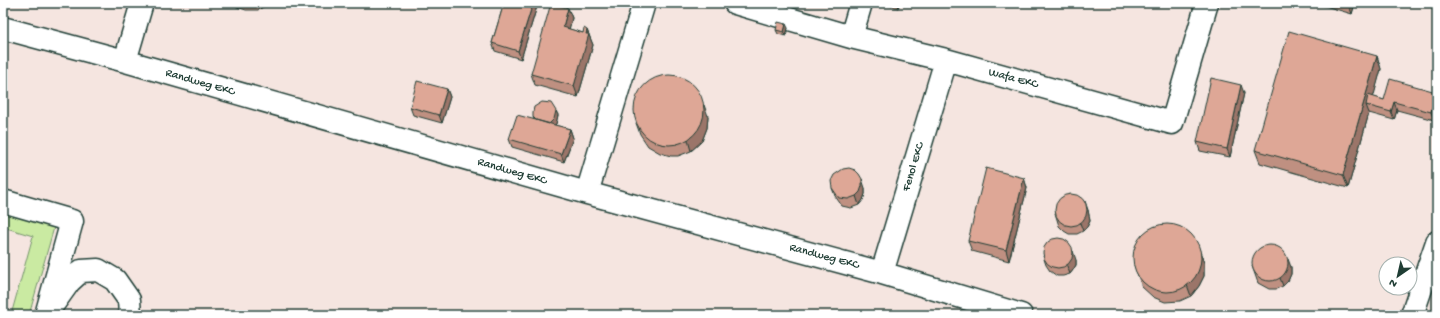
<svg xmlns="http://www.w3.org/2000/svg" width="1440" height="318" font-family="'Gochi Hand',sans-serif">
<rect width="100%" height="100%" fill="#f5e5e0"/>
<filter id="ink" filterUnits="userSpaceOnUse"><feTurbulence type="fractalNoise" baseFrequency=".025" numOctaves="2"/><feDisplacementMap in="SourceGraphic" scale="8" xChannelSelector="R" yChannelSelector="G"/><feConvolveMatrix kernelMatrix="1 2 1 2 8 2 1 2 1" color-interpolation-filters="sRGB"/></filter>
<g filter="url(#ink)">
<!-- green -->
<path fill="#caeaa2" stroke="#74946b" d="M 3,209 L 55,224 L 29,315 L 11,315 L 33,236 L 3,227 Z"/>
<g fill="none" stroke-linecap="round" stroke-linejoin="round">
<defs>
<path id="minor" d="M 735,3 L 851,37 L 946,60 L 1172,123 L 1207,3
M 3,28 L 125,61 L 587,193 L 882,273 L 1021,315
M 851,37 L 861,3
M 125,61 L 142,3
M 587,193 L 644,3
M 3,201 L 72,221 L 46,315
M 882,273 L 946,60
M 54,303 L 69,282 L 81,271 L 98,270 L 115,280 L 129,300 L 130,315
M 1412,315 L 1437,242"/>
</defs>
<!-- minor casing -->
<use href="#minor" stroke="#1f3d34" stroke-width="25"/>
<!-- minor -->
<use href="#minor" stroke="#fff" stroke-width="22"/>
</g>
<!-- wall -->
<path fill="#bf9081" stroke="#1f3d34" d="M 230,3 L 270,3 L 258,10 L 246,10 L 234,6 Z
M 504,3 L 538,3 L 521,59 L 495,51 L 492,43 Z
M 881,3 L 900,3 L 898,8 Z
M 1315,3 L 1355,3 L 1352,14 Z
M 568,8 L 572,18 L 569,29 L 583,33 L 587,30 L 593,45 L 578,97 L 535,85 L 531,74 Z
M 788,28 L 786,36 L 778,34 L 776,30 Z
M 1377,56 L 1381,69 L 1373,97 L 1384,100 L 1436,92 L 1437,109 L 1434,120 L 1397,110 L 1394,120 L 1369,113 L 1348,188 L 1260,163 L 1255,150 Z
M 447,89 L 450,97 L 442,123 L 413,115 L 410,107 Z
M 1244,93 L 1230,157 L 1200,151 L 1197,142 Z
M 556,111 L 558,115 L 556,124 L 554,125 L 570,129 L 573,138 L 564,162 L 512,147 L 509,139 L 534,119 L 533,117 Z
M 708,116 L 707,128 L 702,141 L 691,151 L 678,156 L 671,156 L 660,153 L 648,146 L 640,134 L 636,123 Z
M 1024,178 L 1027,188 L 1009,261 L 972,251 L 968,241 Z
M 832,188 L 865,188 L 865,194 L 863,200 L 859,205 L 851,208 L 842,206 L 835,196 Z
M 1088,210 L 1090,221 L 1087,227 L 1083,231 L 1077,234 L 1069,234 L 1064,231 L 1059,226 L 1055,213 Z
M 1198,246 L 1204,263 L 1204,276 L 1199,286 L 1191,296 L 1180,301 L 1165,302 L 1153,297 L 1142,287 L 1134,265 Z
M 1043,256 L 1076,260 L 1076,265 L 1073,270 L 1070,274 L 1063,276 L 1057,276 L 1050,271 L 1046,265 Z
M 1252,266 L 1291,267 L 1291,274 L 1288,281 L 1283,286 L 1276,289 L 1269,289 L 1258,283 Z"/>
<!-- shaded-wall -->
<path fill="#9b7569" stroke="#1f3d34" d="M 533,3 L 538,3 L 521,59 L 518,51 Z
M 896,3 L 900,3 L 898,8 Z
M 1350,3 L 1355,3 L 1352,14 L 1349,6 Z
M 568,8 L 572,18 L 567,38 L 563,27 Z
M 786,24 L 788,28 L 786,36 L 784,32 Z
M 587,30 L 593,45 L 578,97 L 574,86 Z
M 1377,56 L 1381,69 L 1371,106 L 1366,105 L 1369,113 L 1348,188 L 1343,175 Z
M 1241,85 L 1244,93 L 1230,157 L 1227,149 Z
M 447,89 L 450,97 L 442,123 L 439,115 Z
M 1436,92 L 1437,109 L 1434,120 L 1431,112 Z
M 1394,102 L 1397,110 L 1394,120 L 1391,112 Z
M 704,105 L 708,116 L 707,128 L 702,141 L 691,151 L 688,140 Z
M 556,111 L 558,115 L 556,124 L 549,130 L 547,125 Z
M 570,129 L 573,138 L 564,162 L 561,154 Z
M 1024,178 L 1027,188 L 1009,261 L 1006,250 Z
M 862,179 L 865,188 L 865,194 L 863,200 L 859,205 L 856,196 Z
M 1085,201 L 1088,210 L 1090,221 L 1087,227 L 1083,231 L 1080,223 Z
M 1198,246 L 1204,263 L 1204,276 L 1199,286 L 1191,296 L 1187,285 Z
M 1073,251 L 1076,260 L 1076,265 L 1073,270 L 1070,274 L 1067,266 Z
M 1288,259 L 1291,267 L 1291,274 L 1288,281 L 1283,286 L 1280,278 Z"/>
<!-- building -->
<path fill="#dea796" stroke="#1f3d34" d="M 504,3 L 533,3 L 518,51 L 492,43 Z
M 551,3 L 568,8 L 563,27 L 583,33 L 584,28 L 587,30 L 586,34 L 589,34 L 574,86 L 531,74 Z
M 1340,3 L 1350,3 L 1349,6 Z
M 778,22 L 786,24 L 784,32 L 776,30 Z
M 1289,31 L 1377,56 L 1343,175 L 1255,150 Z
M634 110a35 35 0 1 1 70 0a35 35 0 1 1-70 0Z
M 1211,78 L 1241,85 L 1227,149 L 1197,142 Z
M 1390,79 L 1436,92 L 1431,112 L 1394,102 L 1391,112 L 1366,105 L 1368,95 L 1384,100 Z
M 417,81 L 447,89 L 439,115 L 410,107 Z
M 542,102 L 551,103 L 556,111 L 554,119 L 549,124 L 536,120 L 533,117 L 533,112 L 534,107 Z
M 517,115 L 570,129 L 561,154 L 509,139 Z
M 849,168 L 855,170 L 859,174 L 862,179 L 862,186 L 860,192 L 856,196 L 848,199 L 839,198 L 832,188 L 831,181 L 834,175 L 843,169 Z
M 986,168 L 1024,178 L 1006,250 L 968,241 Z
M1055 210a16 16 0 1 1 32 0a16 16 0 1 1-32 0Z
M1133 258a34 34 0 1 1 68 0a34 34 0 1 1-68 0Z
M1043 253a15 15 0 1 1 30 0a15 15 0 1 1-30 0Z
M1252 263a18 18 0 1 1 36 0a18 18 0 1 1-36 0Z"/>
</g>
<g text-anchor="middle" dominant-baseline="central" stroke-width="3" stroke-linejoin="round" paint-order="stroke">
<!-- street labels -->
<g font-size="12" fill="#1f3d34" stroke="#fff">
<text transform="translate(1013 79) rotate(15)">Wafa EKC</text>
<text transform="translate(200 83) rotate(16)">Randweg EKC</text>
<text transform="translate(914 167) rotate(-73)">Fenol EKC</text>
<text transform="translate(512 172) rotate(16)">Randweg EKC</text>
<text transform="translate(824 257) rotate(15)">Randweg EKC</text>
</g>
</g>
<!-- margin -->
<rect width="1440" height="318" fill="none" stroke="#fff" stroke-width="16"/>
<rect x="8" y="8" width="1424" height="302" fill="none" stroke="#1f3d34" stroke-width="1.5" filter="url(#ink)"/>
<!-- north arrow -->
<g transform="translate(1398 276) rotate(214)"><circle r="19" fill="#ffffff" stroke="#a5b1ae"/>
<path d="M0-3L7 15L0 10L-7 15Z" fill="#1f3d34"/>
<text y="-6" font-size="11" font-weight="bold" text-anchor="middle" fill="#1f3d34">N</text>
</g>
</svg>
